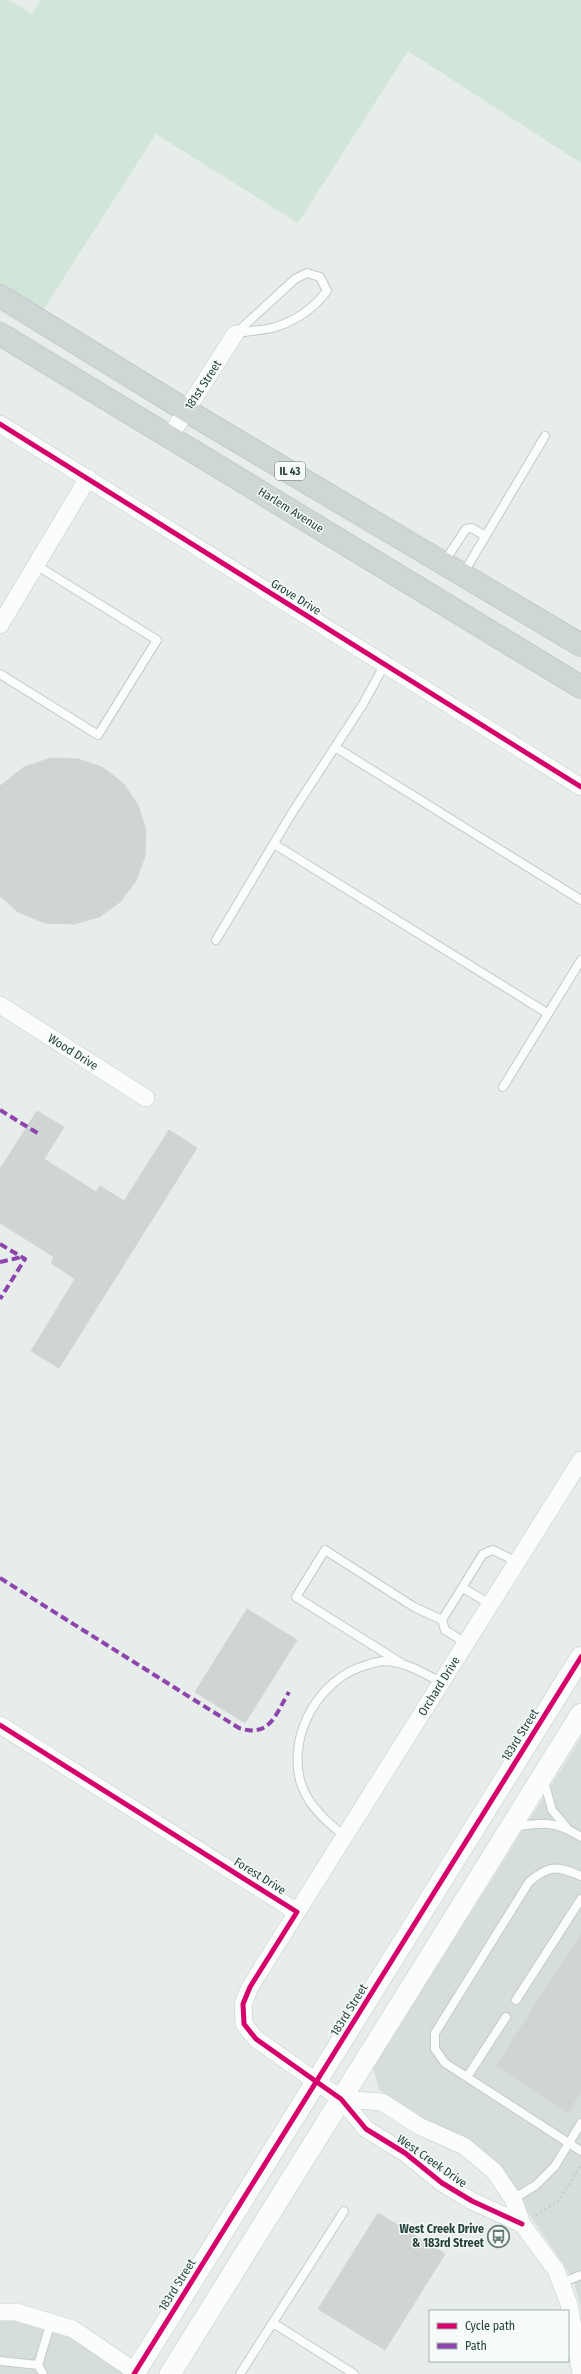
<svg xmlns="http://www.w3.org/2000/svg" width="581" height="2374" font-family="'Fira Sans Condensed',sans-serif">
<rect width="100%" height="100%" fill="#e7edea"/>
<!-- built -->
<path fill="#d6deda" d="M 581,1738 L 581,2309 L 573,2278 L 489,2156 L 396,2106 L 379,2089 L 373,2067 Z
M 0,2307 L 80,2325 L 148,2374 L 0,2374 Z"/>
<!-- green -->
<path fill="#d1e5d8" d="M 0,0 L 9,0 L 32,14 L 41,0 L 581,0 L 581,163 L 408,51 L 298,223 L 156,134 L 43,310 L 0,284 Z"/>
<!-- building -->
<path fill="#d0d5d3" stroke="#d0d6d3" d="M 51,758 L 78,759 L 102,767 L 123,783 L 138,805 L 146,830 L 145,856 L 136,881 L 120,902 L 99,917 L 74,924 L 45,923 L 18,912 L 0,896 L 0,786 L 24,767 Z
M 37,1111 L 64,1127 L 44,1159 L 96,1192 L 100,1186 L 124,1201 L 169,1130 L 197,1148 L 59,1368 L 31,1351 L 75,1279 L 51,1263 L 54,1257 L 0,1223 L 0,1169 Z
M 247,1609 L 297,1640 L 245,1723 L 195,1692 Z
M 581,1934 L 581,2091 L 568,2112 L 496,2066 Z
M 378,2213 L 445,2254 L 385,2350 L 318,2309 Z"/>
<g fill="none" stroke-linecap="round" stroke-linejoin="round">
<defs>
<path id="service" d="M 307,273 L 320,277 L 327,291 C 313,309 294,322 272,328 C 260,331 248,330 235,334 L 295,279 Z
M 444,562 L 466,529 L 472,528 L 485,536
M 463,574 L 545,436
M 0,674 L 98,735 L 157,640 L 36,565
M 335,747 L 581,900
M 274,844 L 547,1013
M 216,940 L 292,813 L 363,704 L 385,664
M 503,1087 L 581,960
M 463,1588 L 490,1604
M 466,1643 L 445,1630 L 442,1620 L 483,1554 L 493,1550 L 517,1562
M 401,1663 L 296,1597 L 325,1550 L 414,1607 L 442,1620
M 544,1781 L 552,1810 L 567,1828
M 515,1827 C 543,1822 556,1821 581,1837
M 345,1836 C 326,1822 306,1804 300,1780 C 288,1732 321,1677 367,1665 C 373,1663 379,1661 385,1661 C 406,1662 423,1673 441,1682
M 581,1876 C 557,1866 550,1864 529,1882 L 435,2033 L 435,2049 L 445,2063 L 581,2151
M 516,2000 L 581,1899
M 467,2077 L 506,2017
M 513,2199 L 536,2185 L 555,2166 L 581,2123
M 561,2283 L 581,2275
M 273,2323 L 354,2374
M 0,2361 L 38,2365 L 51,2322
M 38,2365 L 43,2374
M 240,2374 L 344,2211"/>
<path id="minor" d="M 0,424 L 581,787
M 170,436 L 235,334
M 0,625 L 88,478
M 0,1005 L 146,1098
M 0,1725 L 297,1912 L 250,1987 L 243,2004 L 244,2024 L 256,2039 L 341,2099 L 366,2129 L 405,2153 L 442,2183 L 472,2201 L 522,2224
M 297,1912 L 581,1460
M 341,2099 L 382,2102 L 419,2126 L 464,2146 L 494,2171 L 513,2199 L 522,2224 L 556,2270 L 569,2304 L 581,2374
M 0,2312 L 16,2312 L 73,2329 L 139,2374"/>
<path id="tertiary" d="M 134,2374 L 581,1657
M 170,2374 L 581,1714"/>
<path id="primary" d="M 0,296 L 187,411 L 581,645
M 0,334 L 581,687"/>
</defs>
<!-- service casing -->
<use href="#service" stroke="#c4cac7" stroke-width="10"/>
<!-- minor casing -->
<use href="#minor" stroke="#c4cac7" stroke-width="18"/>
<!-- tertiary casing -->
<use href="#tertiary" stroke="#c4cac7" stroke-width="22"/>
<!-- primary casing -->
<use href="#primary" stroke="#c2cbc9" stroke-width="24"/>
<!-- path -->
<path stroke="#c7cecd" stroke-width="2.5" stroke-dasharray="2 3" stroke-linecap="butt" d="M 536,2215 L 558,2201 L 581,2165"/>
<!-- service -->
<use href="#service" stroke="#fbfcfc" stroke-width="8"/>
<!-- minor -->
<use href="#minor" stroke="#fbfcfc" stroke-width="17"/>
<!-- tertiary -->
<use href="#tertiary" stroke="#fbfcfc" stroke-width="21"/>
<!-- primary -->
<use href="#primary" stroke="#cfd7d6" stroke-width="22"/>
<!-- quiet -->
<path stroke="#8e44ad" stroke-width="4" stroke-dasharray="8 4" stroke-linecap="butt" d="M 0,1110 L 39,1134
M 0,1244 L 25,1259 L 0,1299
M 0,1262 L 22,1257
M 0,1578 L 239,1728 C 270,1738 275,1715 289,1692"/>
<defs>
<path id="cycleway" d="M 0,424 L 581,787
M 0,1725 L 297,1912 L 250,1987 L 243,2004 L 244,2024 L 256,2039 L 341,2099 L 366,2129 L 405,2153 L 442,2183 L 472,2201 L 522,2224
M 134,2374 L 581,1657"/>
</defs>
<!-- cycleway casing -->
<use href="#cycleway" stroke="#f6fbf9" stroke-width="8"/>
<!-- cycleway -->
<use href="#cycleway" stroke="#d6006c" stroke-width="5"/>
</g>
<!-- icons -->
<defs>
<symbol id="bus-ring" viewBox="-11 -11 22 22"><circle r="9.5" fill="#f6fbf9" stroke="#687d79" stroke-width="1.5"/><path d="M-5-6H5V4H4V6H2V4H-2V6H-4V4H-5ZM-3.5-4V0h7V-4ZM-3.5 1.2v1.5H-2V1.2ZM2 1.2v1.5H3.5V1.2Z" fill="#687d79"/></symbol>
</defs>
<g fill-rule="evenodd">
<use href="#bus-ring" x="486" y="2224" width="25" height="25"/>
</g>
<g text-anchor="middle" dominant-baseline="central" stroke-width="3" stroke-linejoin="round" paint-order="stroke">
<!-- shield labels -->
<rect fill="#f6fbf9" stroke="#637975" stroke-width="1" x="275" y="462" width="30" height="18" rx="3"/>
<g font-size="11" font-weight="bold" fill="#24413c">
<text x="290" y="471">IL 43</text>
</g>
<!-- street labels -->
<g font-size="12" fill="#24413c" stroke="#f6fbf9">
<text transform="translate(203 385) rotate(-57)">181st Street</text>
<text transform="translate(291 510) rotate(32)">Harlem Avenue</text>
<text transform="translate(296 597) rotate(32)">Grove Drive</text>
<text transform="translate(73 1052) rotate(32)">Wood Drive</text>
<text transform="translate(439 1686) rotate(-58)">Orchard Drive</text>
<text transform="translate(520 1735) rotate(-58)">183rd Street</text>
<text transform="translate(260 1876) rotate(32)">Forest Drive</text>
<text transform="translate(349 2010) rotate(-58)">183rd Street</text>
<text transform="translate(432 2161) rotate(35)">West Creek Drive</text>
<text transform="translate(177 2285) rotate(-58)">183rd Street</text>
</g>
<!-- poi labels -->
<g font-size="12" font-weight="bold" fill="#24413c" stroke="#f6fbf9" text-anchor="end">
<text x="484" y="2229">West Creek Drive<tspan x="484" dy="14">&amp; 183rd Street</tspan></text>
</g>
</g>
<!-- legend -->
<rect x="429" y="2310" width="140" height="52" fill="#f6fbf9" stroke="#a2b1ad"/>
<rect x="437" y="2323" width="20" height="6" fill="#d6006c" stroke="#a2b1ad"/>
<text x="465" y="2330" font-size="12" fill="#24413c">Cycle path</text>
<rect x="437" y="2343" width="20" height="6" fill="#8e44ad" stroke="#a2b1ad"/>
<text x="465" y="2350" font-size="12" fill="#24413c">Path</text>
</svg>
